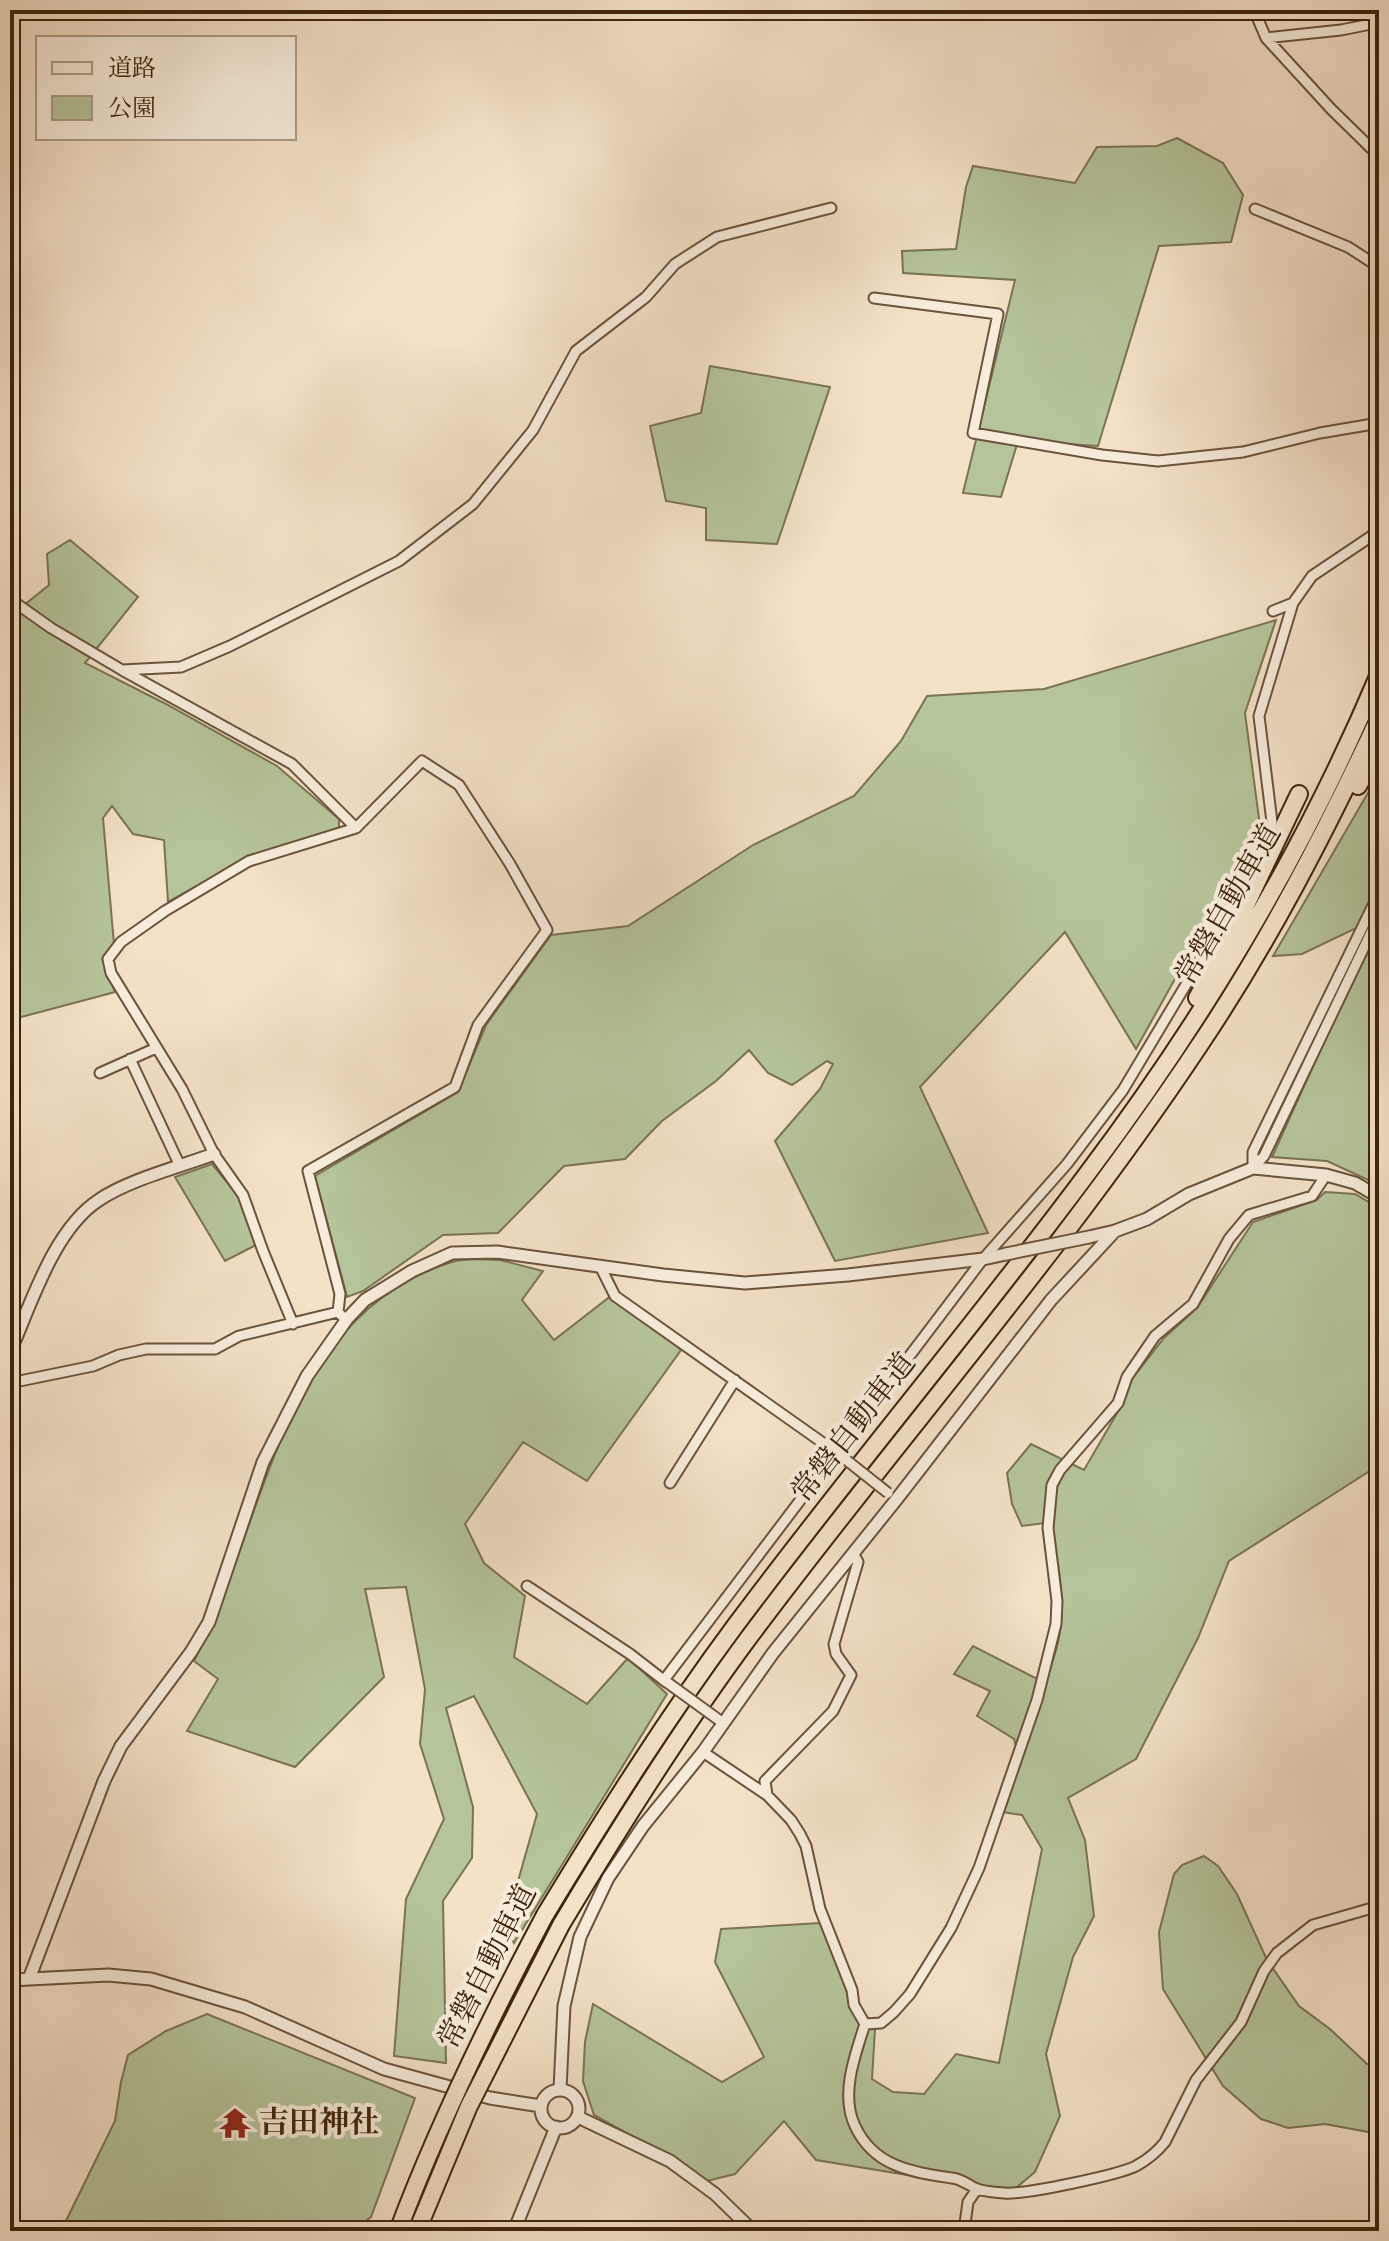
<svg xmlns="http://www.w3.org/2000/svg" width="1389" height="2241" font-family="'IM FELL DW Pica','Noto Serif JP',serif">
<rect width="100%" height="100%" fill="#f3e1c8"/>
<filter id="stains"><feTurbulence type="fractalNoise" baseFrequency=".0025" numOctaves="4"/><feColorMatrix values="0 0 0 0 .2 0 0 0 0 .09 0 0 0 0 .02 0 0 0 .5 -.17"/></filter>
<radialGradient id="worn" r=".72"><stop offset=".6" stop-color="#630" stop-opacity="0"/><stop offset="1" stop-color="#630" stop-opacity=".3"/></radialGradient>
<!-- green -->
<path fill="#b5c49a" stroke="#7a7452" stroke-width="2" d="M 1177,138 L 1223,163 L 1243,195 L 1231,242 L 1159,246 L 1098,446 L 1018,441 L 1001,497 L 963,493 L 1015,280 L 903,273 L 902,251 L 956,249 L 966,187 L 973,166 L 1075,183 L 1097,147 L 1157,146 Z
M 710,366 L 830,387 L 777,544 L 706,540 L 706,508 L 666,501 L 650,426 L 701,413 Z
M 70,540 L 138,597 L 85,663 L 166,704 L 277,766 L 339,819 L 339,829 L 248,858 L 168,902 L 164,840 L 133,834 L 112,806 L 103,818 L 114,944 L 102,959 L 115,992 L 10,1020 L 10,600 L 18,610 L 49,585 L 47,554 Z
M 1276,620 L 1245,713 L 1260,826 L 1136,1049 L 1065,932 L 920,1087 L 988,1233 L 835,1261 L 775,1141 L 820,1089 L 833,1064 L 827,1061 L 792,1085 L 768,1073 L 749,1050 L 716,1081 L 662,1121 L 625,1159 L 564,1166 L 498,1233 L 443,1235 L 363,1291 L 347,1297 L 315,1176 L 458,1092 L 486,1025 L 551,935 L 628,926 L 753,845 L 854,796 L 901,741 L 927,696 L 1044,689 Z
M 1379,774 L 1379,1185 L 1327,1161 L 1272,1157 L 1373,934 L 1354,929 L 1302,954 L 1273,956 Z
M 212,1164 L 240,1198 L 256,1245 L 225,1261 L 175,1177 Z
M 1325,1192 L 1355,1194 L 1379,1208 L 1379,1465 L 1229,1561 L 1198,1638 L 1136,1759 L 1068,1798 L 1085,1840 L 1094,1916 L 1073,1957 L 1046,2054 L 1060,2116 L 1035,2172 L 1011,2192 L 816,2160 L 784,2121 L 735,2174 L 707,2181 L 672,2158 L 594,2115 L 583,2081 L 585,2042 L 593,2004 L 722,2082 L 764,2057 L 715,1962 L 721,1929 L 820,1923 L 849,1989 L 851,2007 L 859,2022 L 875,2029 L 872,2079 L 893,2092 L 924,2094 L 956,2054 L 999,2063 L 1042,1849 L 1022,1815 L 1002,1812 L 1020,1762 L 1014,1739 L 977,1716 L 990,1691 L 954,1674 L 973,1646 L 1045,1683 C 1052,1663 1060,1643 1061,1622 C 1064,1589 1056,1555 1052,1522 L 1022,1526 L 1012,1504 L 1007,1473 L 1031,1444 L 1084,1470 L 1120,1408 L 1132,1379 L 1164,1338 L 1197,1308 L 1253,1222 L 1317,1200 Z
M 500,1260 L 543,1271 L 522,1300 L 554,1340 L 612,1295 L 656,1325 L 681,1350 L 587,1481 L 523,1442 L 465,1524 L 484,1563 L 525,1596 L 514,1657 L 587,1704 L 628,1658 L 667,1694 L 514,1943 L 505,1927 L 537,1814 L 474,1696 L 446,1708 L 473,1807 L 472,1858 L 443,1901 L 446,2063 L 394,2056 L 406,1899 L 444,1819 L 420,1744 L 425,1689 L 406,1587 L 365,1589 L 384,1677 L 295,1767 L 187,1731 L 218,1679 L 194,1661 C 266,1525 279,1315 452,1262 C 466,1257 485,1260 500,1260 Z
M 1204,1856 L 1218,1866 L 1237,1894 L 1267,1960 L 1299,2006 L 1330,2029 L 1367,2064 L 1379,2063 L 1379,2134 L 1325,2124 L 1288,2128 L 1261,2119 L 1223,2086 L 1163,1989 L 1159,1932 L 1174,1874 L 1182,1865 Z
M 207,2014 L 415,2098 L 371,2217 L 352,2231 L 61,2231 L 115,2121 L 121,2082 L 128,2055 L 166,2031 Z"/>
<g fill="none" stroke-linecap="round" stroke-linejoin="round">
<defs>
<path id="minor" d="M 1254,10 L 1266,38 L 1331,109 L 1379,156
M 1266,38 L 1341,30 L 1376,23 L 1379,14
M 1255,209 L 1348,247 L 1379,267
M 874,298 L 998,314 L 973,433 L 1102,455 L 1158,461 L 1243,452 L 1320,433 L 1379,423
M 10,599 L 51,628 L 122,670 L 292,764 L 356,828
M 1273,611 L 1293,603 L 1312,576 L 1379,531
M 122,670 L 181,667 L 230,646 L 399,561 L 473,504 L 533,430 L 576,351 L 646,297 L 675,264 L 717,237 L 831,208
M 130,1059 L 180,1166
M 100,1073 L 156,1048
M 1253,1168 L 1253,1152 L 1379,893
M 1253,1168 L 1264,1156 L 1379,916
M 600,1266 L 615,1296 L 840,1455
M 293,1324 L 263,1251 L 243,1195 L 214,1154 L 182,1089 L 111,973 L 108,959 L 121,942 L 165,911 L 249,861 L 356,828 L 422,761 L 459,785 L 510,864 L 547,930 L 478,1025 L 455,1087 L 308,1171 L 340,1294 L 338,1312
M 10,1383 L 93,1366 L 119,1355 L 146,1349 L 215,1349 L 239,1336 L 338,1312 L 342,1316
M 670,1483 L 735,1380
M 527,1586 L 630,1654 L 666,1682
M 664,1680 L 983,1259 L 1067,1164 L 1123,1090 L 1212,941 L 1267,839 L 1272,822 L 1259,716 L 1293,603
M 703,1752 L 767,1795 L 791,1820 L 800,1834 L 806,1846 L 820,1909 L 852,1990 L 854,2005 L 865,2024 C 855,2055 840,2095 855,2126 C 874,2167 912,2172 952,2178 C 961,2179 967,2184 975,2188 C 983,2192 995,2192 1004,2193 C 1024,2195 1118,2175 1136,2166 C 1147,2160 1157,2152 1165,2142 L 1196,2080 L 1241,2022 L 1264,1971 L 1277,1953 L 1313,1925 L 1379,1906
M 767,1795 L 765,1781 L 833,1711 L 851,1675 L 836,1654 L 834,1644 L 858,1562 L 853,1553
M 865,2024 L 881,2023 L 894,2012 L 910,1994 L 951,1928 L 979,1868 L 1037,1700 L 1056,1624 L 1057,1601 L 1048,1528 L 1052,1485 L 1060,1470 L 1118,1403 L 1127,1377 L 1155,1336 L 1193,1304 L 1229,1239 L 1249,1215 L 1312,1196 L 1326,1175
M 964,2231 L 968,2202 L 977,2189"/>
<path id="tertiary" d="M 1089,1237 L 1115,1231 L 1147,1219 L 1189,1194 L 1253,1168 L 1326,1175 L 1355,1183 L 1379,1197
M 10,1352 C 31,1304 54,1229 99,1200 C 128,1180 179,1167 214,1154
M 29,1979 L 104,1781 L 121,1746 L 191,1652 L 209,1622 L 263,1462 L 307,1376 L 347,1319 L 365,1300 L 412,1271 L 452,1253 L 497,1252 L 663,1275 L 745,1283 L 848,1275 L 983,1259 L 1006,1254
M 10,1980 L 108,1975 L 151,1979 L 245,2007 L 384,2069 L 490,2098 L 541,2106
M 560,2089 L 564,2006 L 580,1937 L 608,1878 L 643,1826 L 703,1752 L 773,1653 L 896,1500 L 1051,1300 L 1115,1231
M541 2109a19 19 0 1 1 38 0a19 19 0 1 1-38 0Z
M 578,2117 L 670,2161 L 715,2194 L 753,2231
M 514,2231 L 556,2127"/>
<path id="motorway" d="M 1358,786 L 1379,749
M 1197,998 L 1235,928 L 1299,794
M 545,1915 C 605,1816 666,1719 735,1626 C 849,1473 973,1327 1087,1174 C 1203,1020 1304,852 1379,674
M 561,1925 C 620,1826 681,1729 750,1636 C 898,1438 1062,1252 1199,1046 C 1269,942 1326,831 1379,718"/>
</defs>
<!-- minor casing -->
<use href="#minor" stroke="#6b533a" stroke-width="13"/>
<!-- tertiary casing -->
<use href="#tertiary" stroke="#6b533a" stroke-width="15"/>
<!-- motorway casing -->
<use href="#motorway" stroke="#3e240a" stroke-width="20"/>
<!-- minor -->
<use href="#minor" stroke="#f7ecdb" stroke-width="9"/>
<!-- tertiary -->
<use href="#tertiary" stroke="#f7ecdb" stroke-width="11"/>
<!-- motorway -->
<use href="#motorway" stroke="#f3e1c8" stroke-width="16"/>
<defs>
<path id="minor-bridge" d="M 840,1455 L 888,1493
M 668,1683 L 719,1720"/>
<path id="tertiary-bridge" d="M 1006,1254 L 1089,1237"/>
<path id="motorway-bridge" d="M 398,2231 C 439,2122 490,2018 545,1915
M 417,2231 L 469,2106 L 561,1925"/>
</defs>
<!-- minor-bridge casing -->
<use href="#minor-bridge" stroke="#6b533a" stroke-width="13" stroke-linecap="butt"/>
<!-- tertiary-bridge casing -->
<use href="#tertiary-bridge" stroke="#6b533a" stroke-width="15" stroke-linecap="butt"/>
<!-- motorway-bridge casing -->
<use href="#motorway-bridge" stroke="#3e240a" stroke-width="20" stroke-linecap="butt"/>
<!-- minor-bridge -->
<use href="#minor-bridge" stroke="#f7ecdb" stroke-width="9"/>
<!-- tertiary-bridge -->
<use href="#tertiary-bridge" stroke="#f7ecdb" stroke-width="11"/>
<!-- motorway-bridge -->
<use href="#motorway-bridge" stroke="#f3e1c8" stroke-width="16"/>
</g>
<!-- icons -->
<defs>
<symbol id="temple-bare" viewBox="-9 -9 18 18"><path d="M0-6L5-2H3V0L6.5 2.5H4V6H1.5V3h-3V6H-4V2.5H-6.5L-3 0V-2H-5Z" fill="#8f2418" stroke="#f7ecdb" stroke-width="2.5" paint-order="stroke"/></symbol>
</defs>
<g fill-rule="evenodd">
<use href="#temple-bare" x="213" y="2101" width="44" height="44"/>
</g>
<g text-anchor="middle" dominant-baseline="central" stroke-width="8" stroke-linejoin="round" paint-order="stroke">
<!-- street labels -->
<g font-size="30" fill="#3e240a" stroke="#f7ecdb">
<text transform="translate(1229 905) rotate(-60)">常磐自動車道</text>
<text transform="translate(854 1428) rotate(-52)">常磐自動車道</text>
<text transform="translate(488 1967) rotate(-63)">常磐自動車道</text>
</g>
<!-- poi labels -->
<g font-size="30" font-weight="bold" fill="#3e240a" stroke="#f7ecdb" text-anchor="start">
<text x="259" y="2123">吉田神社</text>
</g>
</g>
<!-- margin -->
<rect width="1389" height="2241" fill="none" stroke="#f3e1c8" stroke-width="40"/>
<rect x="12" y="12" width="1365" height="2217" fill="none" stroke="#3e240a" stroke-width="4"/>
<rect x="20" y="20" width="1349" height="2201" fill="none" stroke="#3e240a" stroke-width="2"/>
<!-- legend -->
<rect x="36" y="36" width="260" height="104" fill="#f7ecdb" stroke="#ad9c87" stroke-width="2"/>
<rect x="52" y="62" width="40" height="12" fill="#f7ecdb" stroke="#ad9c87" stroke-width="2"/>
<text x="108" y="76" font-size="24" fill="#3e240a">道路</text>
<rect x="52" y="96" width="40" height="24" fill="#b5c49a" stroke="#ad9c87" stroke-width="2"/>
<text x="108" y="116" font-size="24" fill="#3e240a">公園</text>
<rect width="100%" height="100%" filter="url(#stains)"/>
<rect width="100%" height="100%" fill="url(#worn)"/>
</svg>
